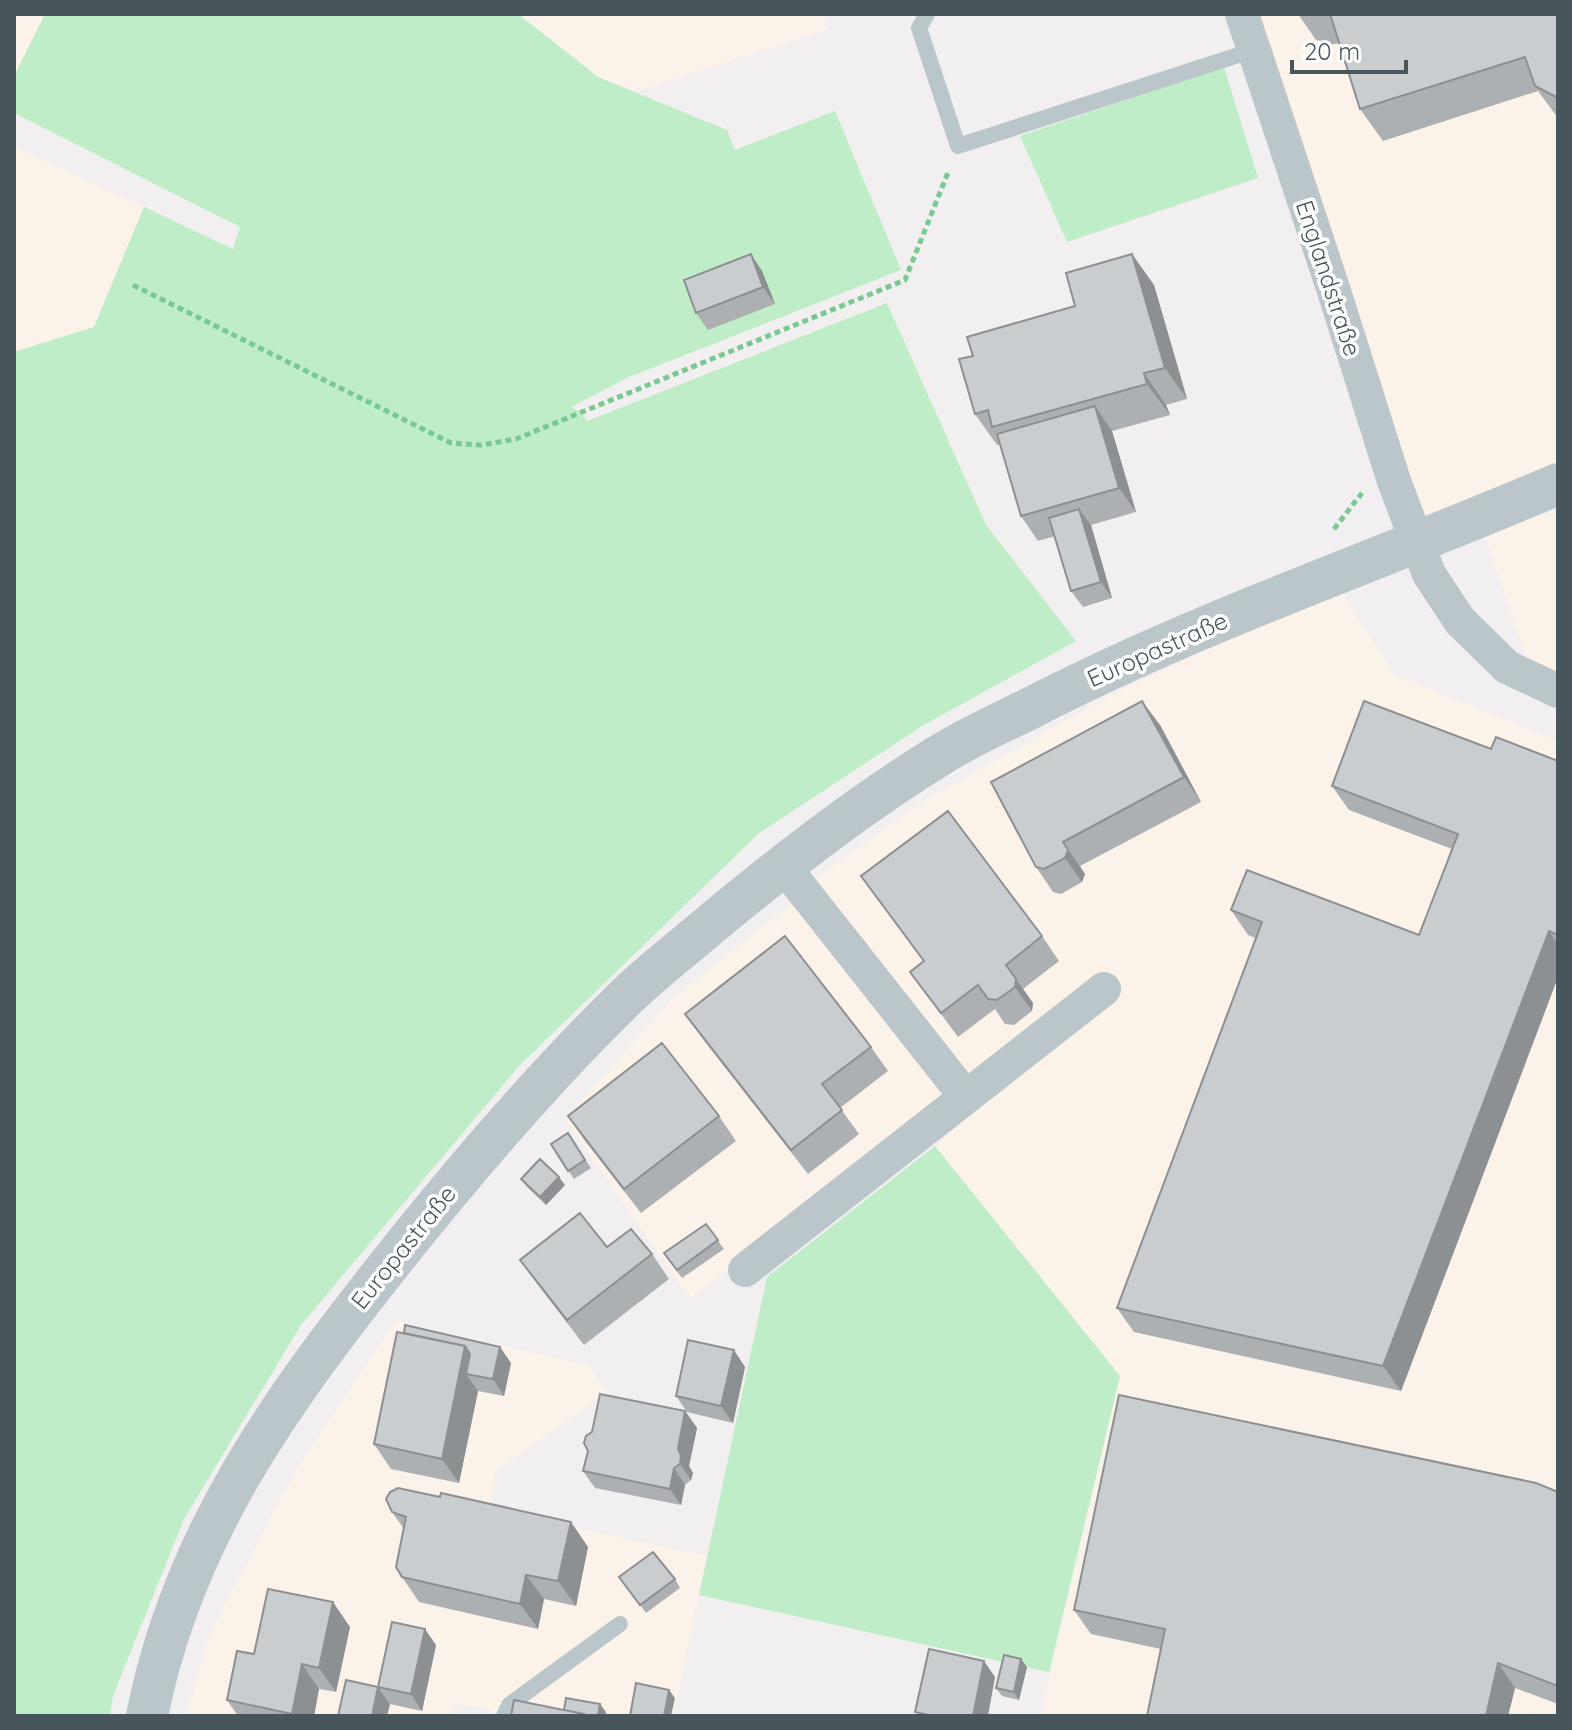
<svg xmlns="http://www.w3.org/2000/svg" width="1572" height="1730" font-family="Quicksand,sans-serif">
<rect width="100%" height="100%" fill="#f1efef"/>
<!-- commercial -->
<path fill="#fbf2e9" d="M 14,14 L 45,14 L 14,76 Z
M 518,14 L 823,14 L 828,29 L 635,92 L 598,77 Z
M 1257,14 L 1558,14 L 1558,472 L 1425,522 Z
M 14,147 L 144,207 L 94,327 L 14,352 Z
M 1558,509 L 1558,673 L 1525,655 L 1485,534 Z
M 1340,589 L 1393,674 L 1558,741 L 1558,1716 L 1541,1716 L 1527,1711 L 1525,1716 L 1040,1716 L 1120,1376 L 935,1146 L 982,1105 L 812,881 L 922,802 L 1116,692 Z
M 792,903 L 950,1096 L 692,1297 L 682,1288 L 565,1119 L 670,1001 Z
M 395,1321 L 590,1366 L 607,1392 L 496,1471 L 490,1510 L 707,1556 L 673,1716 L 489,1716 L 490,1709 L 459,1705 L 447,1716 L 185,1716 L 211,1632 L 266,1525 L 301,1462 Z"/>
<!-- green -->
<path fill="#bfedc8" d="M 45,14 L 518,14 L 598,77 L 727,130 L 735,150 L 835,111 L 901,270 L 629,377 L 571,407 L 581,412 L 587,421 L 887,303 L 986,525 L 1076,641 L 922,726 L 758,834 L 519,1066 L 301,1325 L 184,1519 L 113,1696 L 110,1716 L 14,1716 L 14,352 L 94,327 L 144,207 L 233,249 L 240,227 L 14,113 L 14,76 Z
M 1224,67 L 1258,178 L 1067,242 L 1020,136 Z
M 935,1146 L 1120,1376 L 1049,1672 L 699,1595 L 767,1277 Z"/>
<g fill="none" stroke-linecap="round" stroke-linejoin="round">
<!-- path -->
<path stroke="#79c993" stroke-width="5" stroke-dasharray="6 4" stroke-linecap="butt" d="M 133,285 L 451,443 L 481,445 L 516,439 L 905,280 L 949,170
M 1334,529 L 1362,493"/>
<!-- service -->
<path stroke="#bbc6cb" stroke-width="16" d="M 927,14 L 919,28 L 958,146 L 1254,50
M 504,1716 L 509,1705 L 620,1624"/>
<!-- minor -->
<path stroke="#bbc6cb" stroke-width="34" d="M 1242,14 L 1332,285 L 1394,481 L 1429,574 L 1460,621 L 1507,667 L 1558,691
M 782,864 L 966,1097 L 1104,989
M 745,1270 L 966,1097"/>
<!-- tertiary -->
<path stroke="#bbc6cb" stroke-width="42" d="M 147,1716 C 183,1534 283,1398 396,1256 C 467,1167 541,1080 623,1000 C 648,975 677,953 704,930 C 779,867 857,806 940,755 C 967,738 998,724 1027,710 C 1198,621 1381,560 1558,484"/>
</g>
<!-- wall -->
<path fill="#adb0b3" d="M 1298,14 L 1558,14 L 1558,118 L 1538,91 L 1383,141 L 1360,109 L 1339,43 L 1330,45 L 1327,42 L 1316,40 Z
M 762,271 L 775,304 L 708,330 L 696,313 Z
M 1154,285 L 1187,399 L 1166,405 L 1170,415 L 1112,431 L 1136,512 L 1091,525 L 1112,598 L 1083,607 L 1071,591 L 1055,536 L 1038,541 L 1021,516 L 1000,444 L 997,445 L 975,414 L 973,356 Z
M 1160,725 L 1201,802 L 1080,866 L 1085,874 L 1082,882 L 1061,894 L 1053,892 L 1036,867 Z
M 1491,749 L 1558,761 L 1558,977 L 1401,1391 L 1134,1332 L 1117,1308 L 1256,938 L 1248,935 L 1231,910 L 1419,935 L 1452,849 L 1349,810 L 1332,786 Z
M 861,876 L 1042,936 L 1059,961 L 1023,989 L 1033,1003 L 1032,1011 L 1014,1025 L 1005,1024 L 995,1009 L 958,1037 L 910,972 L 924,962 Z
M 685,1014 L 871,1047 L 888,1071 L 840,1108 L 859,1134 L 808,1174 L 702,1038 Z
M 568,1116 L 719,1116 L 736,1141 L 641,1213 L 585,1141 Z
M 568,1133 L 591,1168 L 574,1179 L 551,1144 Z
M 521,1179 L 565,1185 L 546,1205 L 527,1187 Z
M 706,1224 L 724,1249 L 682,1278 L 664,1253 Z
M 607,1247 L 652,1254 L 669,1279 L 584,1345 L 538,1285 L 520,1260 Z
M 397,1332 L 511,1363 L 504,1396 L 478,1391 L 459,1483 L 391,1469 L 374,1444 Z
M 745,1367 L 733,1423 L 687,1412 L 676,1396 Z
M 685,1411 L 697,1428 L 689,1466 L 693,1473 L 691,1480 L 685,1485 L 681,1505 L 595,1488 L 583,1471 Z
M 1558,1492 L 1558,1704 L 1515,1688 L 1508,1716 L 1147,1716 L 1161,1649 L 1091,1634 L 1074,1610 Z
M 392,1512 L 588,1547 L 576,1606 L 544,1599 L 538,1629 L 419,1602 L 402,1577 L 404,1529 Z
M 619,1577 L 675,1579 L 680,1588 L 646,1613 Z
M 350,1627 L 336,1692 L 319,1689 L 314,1716 L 238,1716 L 227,1700 L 254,1654 Z
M 436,1645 L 422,1711 L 390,1704 L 378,1687 Z
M 1027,1667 L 1019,1700 L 1002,1696 L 996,1688 Z"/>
<!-- shaded-wall -->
<path fill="#8d9092" d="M 751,254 L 762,271 L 775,304 L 763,287 Z
M 1132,254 L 1154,285 L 1187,399 L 1165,368 Z
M 1144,373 L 1166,405 L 1170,415 L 1147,384 Z
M 1095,406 L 1112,431 L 1136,512 L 1119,488 Z
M 1079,509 L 1091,525 L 1112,598 L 1101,582 Z
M 1142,701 L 1160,725 L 1201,802 L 1184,777 Z
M 1063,842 L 1085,874 L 1082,882 L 1065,858 Z
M 1549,931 L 1558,944 L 1558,977 L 1401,1391 L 1383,1366 Z
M 1016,979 L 1033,1003 L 1032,1011 L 1015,987 Z
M 559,1177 L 565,1185 L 546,1205 L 540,1197 Z
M 465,1346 L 482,1370 L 466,1374 L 478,1391 L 459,1483 L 442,1459 Z
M 500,1347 L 511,1363 L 504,1396 L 493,1379 Z
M 734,1350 L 745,1367 L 733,1423 L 721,1406 Z
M 685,1411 L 697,1428 L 689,1466 L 693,1473 L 691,1480 L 680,1464 L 678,1449 Z
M 674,1468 L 685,1485 L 681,1505 L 670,1489 Z
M 571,1522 L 588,1547 L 576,1606 L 558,1581 Z
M 526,1575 L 544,1599 L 538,1629 L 520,1604 Z
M 333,1602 L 350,1627 L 336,1692 L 319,1668 Z
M 425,1629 L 436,1645 L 422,1711 L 411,1694 Z
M 1021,1659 L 1027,1667 L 1019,1700 L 1014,1692 Z
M 984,1661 L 995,1677 L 988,1716 L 973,1716 Z
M 1498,1663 L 1515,1688 L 1508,1716 L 1486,1716 Z
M 302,1664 L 319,1689 L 314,1716 L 294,1716 L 292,1714 Z
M 378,1687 L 390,1704 L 387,1716 L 372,1716 Z
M 669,1690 L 675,1698 L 671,1716 L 664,1716 Z
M 600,1704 L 606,1712 L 606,1716 L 598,1716 Z"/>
<!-- building -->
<path fill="#c9cdd0" stroke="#8d9092" stroke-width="2" d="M 1330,14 L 1558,14 L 1558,98 L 1535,86 L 1525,57 L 1360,109 Z
M 751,254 L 763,287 L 696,313 L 684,280 Z
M 1132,254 L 1165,368 L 1144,373 L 1147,384 L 992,427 L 988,410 L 975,414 L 959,359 L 973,356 L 967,337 L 1075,306 L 1066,273 Z
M 1095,406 L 1119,488 L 1021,516 L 997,434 Z
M 1079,509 L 1101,582 L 1071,591 L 1049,518 Z
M 1142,701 L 1184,777 L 1063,842 L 1068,850 L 1065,858 L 1044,869 L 1036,867 L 991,782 Z
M 1364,701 L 1491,749 L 1496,737 L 1558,761 L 1558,935 L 1549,931 L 1383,1366 L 1117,1308 L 1262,922 L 1231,910 L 1247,870 L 1419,935 L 1458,834 L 1332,786 Z
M 948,811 L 1042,936 L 1006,965 L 1016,979 L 1015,987 L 997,1000 L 988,999 L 978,985 L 941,1013 L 910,972 L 924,961 L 861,876 Z
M 785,936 L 871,1047 L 822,1084 L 842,1110 L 791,1150 L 685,1014 Z
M 662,1043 L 719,1116 L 624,1189 L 568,1116 Z
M 568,1133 L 585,1160 L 568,1171 L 551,1144 Z
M 540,1159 L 559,1177 L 540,1197 L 521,1179 Z
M 580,1213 L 607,1247 L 631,1229 L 652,1254 L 567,1320 L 520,1260 Z
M 706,1224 L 718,1240 L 677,1270 L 664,1253 Z
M 405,1325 L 500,1347 L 493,1379 L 466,1374 L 470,1354 L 465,1346 L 404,1333 Z
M 397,1332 L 465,1346 L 442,1459 L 374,1444 Z
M 688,1340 L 734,1350 L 721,1406 L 676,1396 Z
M 600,1394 L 685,1411 L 678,1449 L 681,1456 L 680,1464 L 674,1468 L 670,1489 L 583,1471 L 588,1451 L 584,1443 L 586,1436 L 592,1432 Z
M 1119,1395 L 1536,1483 L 1558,1492 L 1558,1686 L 1498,1663 L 1486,1716 L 1147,1716 L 1165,1629 L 1074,1610 Z
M 398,1488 L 440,1497 L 441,1493 L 571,1522 L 558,1581 L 526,1575 L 520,1604 L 402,1577 L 396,1567 L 406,1517 L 392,1512 L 386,1499 L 390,1492 Z
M 653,1552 L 675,1579 L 640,1605 L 619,1577 Z
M 268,1589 L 333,1602 L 319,1668 L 302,1664 L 292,1714 L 227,1700 L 237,1651 L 254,1654 Z
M 392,1622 L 425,1629 L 411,1694 L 378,1687 Z
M 929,1649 L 984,1661 L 973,1716 L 932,1716 L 915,1712 Z
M 1004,1655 L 1021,1659 L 1014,1692 L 996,1688 Z
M 346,1680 L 378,1687 L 372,1716 L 338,1716 Z
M 636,1683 L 669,1690 L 664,1716 L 630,1716 Z
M 566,1698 L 600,1704 L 598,1716 L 586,1716 L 584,1714 L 564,1710 Z
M 514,1700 L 584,1714 L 584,1716 L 511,1716 Z"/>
<g text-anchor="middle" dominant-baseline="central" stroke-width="7" stroke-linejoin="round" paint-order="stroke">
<!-- street labels -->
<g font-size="24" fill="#48565b" stroke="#fff">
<text transform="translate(1329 278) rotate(72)">Englandstraße</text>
<text transform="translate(1157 649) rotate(-24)">Europastraße</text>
<text transform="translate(403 1247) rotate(-51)">Europastraße</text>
</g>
</g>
<!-- border -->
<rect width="1572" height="1730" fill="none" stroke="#48565b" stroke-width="32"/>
<!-- scale -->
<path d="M1292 60v12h114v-12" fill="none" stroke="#48565b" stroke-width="4"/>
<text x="1304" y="60" font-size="24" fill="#48565b" stroke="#ffffff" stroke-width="6" paint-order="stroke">20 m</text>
</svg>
